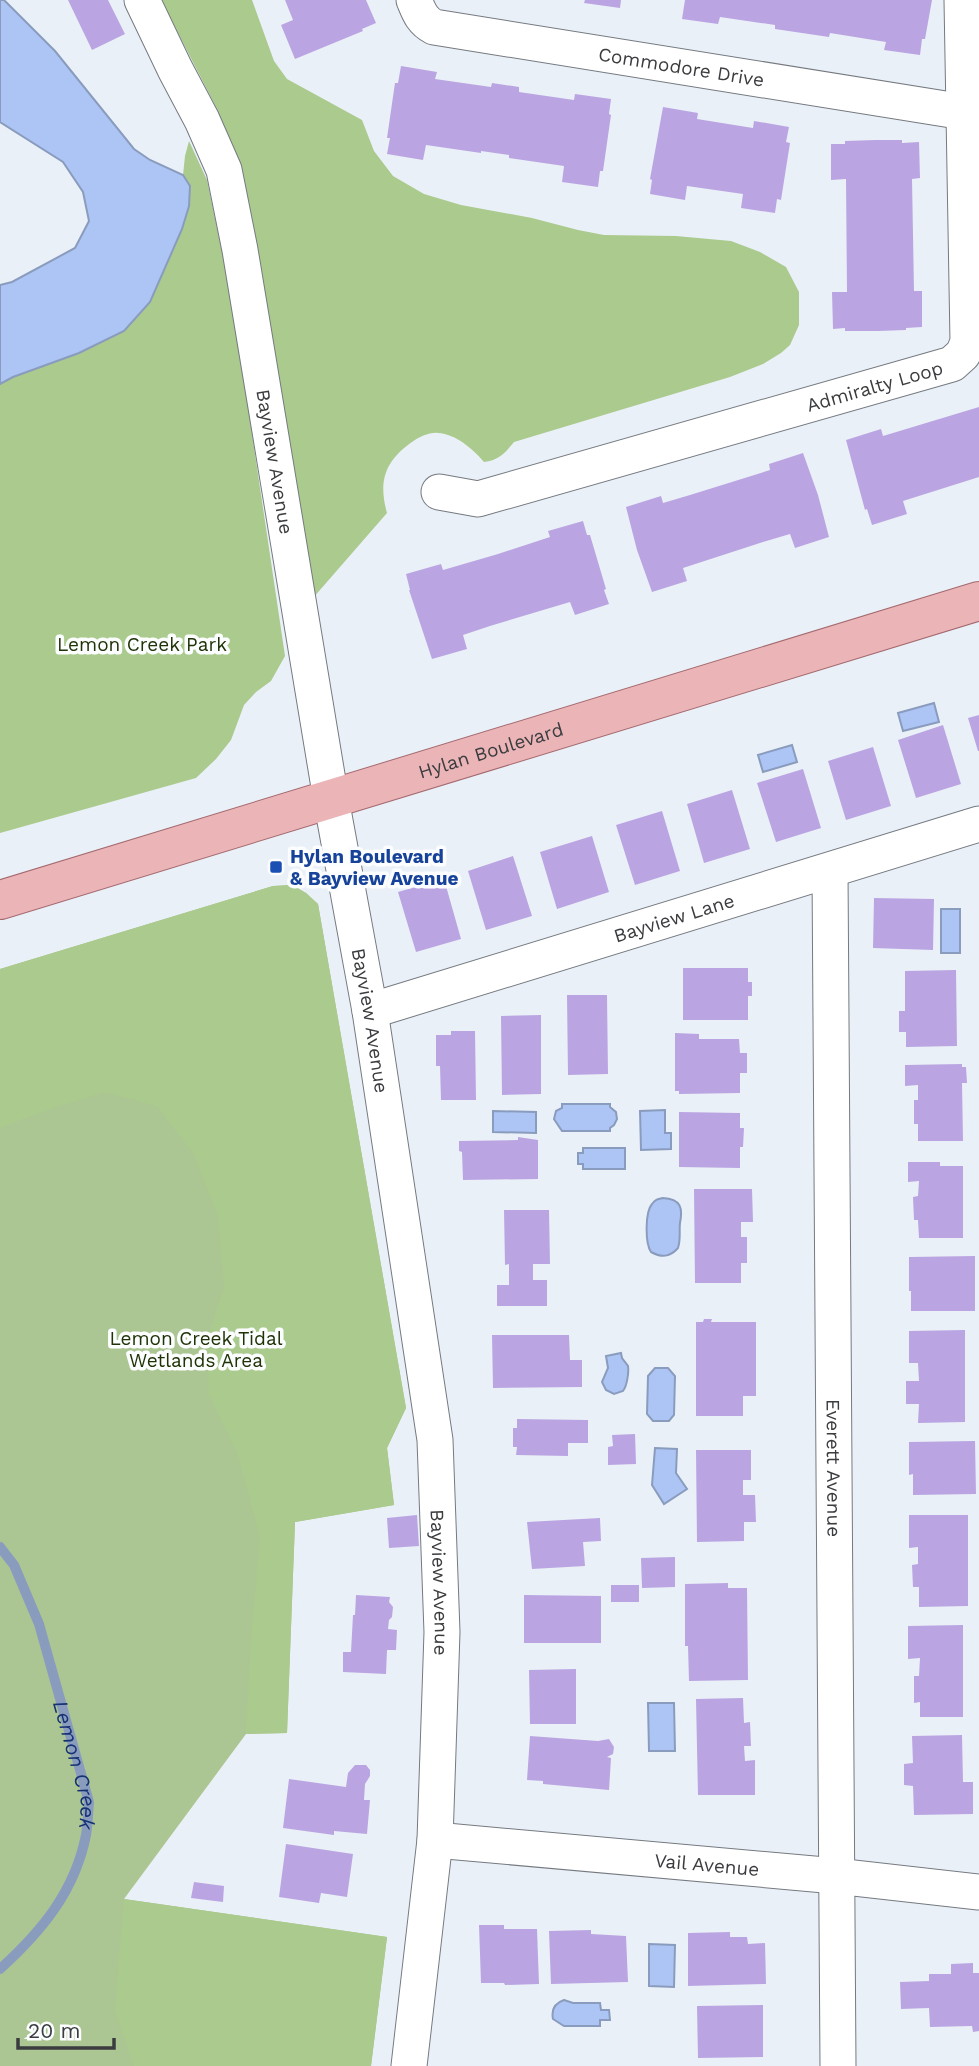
<svg xmlns="http://www.w3.org/2000/svg" width="979" height="2066" font-family="'Work Sans',sans-serif">
<rect width="100%" height="100%" fill="#eaf0f7"/>
<!-- green -->
<path fill="#acc693" d="M 292,885 L 306,893 L 318,904 L 406,1408 L 387,1448 L 394,1505 L 295,1522 L 287,1733 L 246,1734 L 124,1899 L 387,1937 L 371,2066 L 0,2066 L 0,969 L 273,886 Z"/>
<!-- forest -->
<path fill="#abca8d" d="M 161,0 L 252,0 L 274,61 L 287,79 L 362,120 L 374,151 L 393,176 L 424,194 L 461,205 L 532,218 L 578,230 L 604,235 L 676,236 L 731,241 L 760,252 L 786,267 L 799,292 L 799,325 L 790,345 L 781,353 L 763,364 L 730,377 L 514,442 C 504,454 499,460 484,462 C 473,449 456,434 438,433 C 430,432 419,437 412,442 C 385,461 378,481 387,513 L 313,598 L 250,215 L 217,109 Z
M 189,141 L 207,180 L 232,299 L 285,656 L 271,681 L 256,692 L 244,705 L 231,740 L 216,759 L 196,778 L 0,833 L 0,384 L 13,377 L 79,353 L 124,331 L 150,302 L 182,229 L 190,186 L 183,175 L 185,156 Z
M 292,885 L 306,893 L 318,904 L 406,1408 L 387,1448 L 394,1505 L 295,1522 L 287,1733 L 246,1734 L 251,1640 L 260,1536 L 237,1452 L 209,1395 L 208,1336 L 224,1287 L 218,1217 L 194,1154 L 157,1106 L 105,1092 L 55,1107 L 0,1128 L 0,969 L 273,886 Z
M 124,1899 L 387,1937 L 371,2066 L 134,2066 L 115,2011 Z"/>
<!-- water -->
<path fill="#adc5f4" stroke="#8a9cbe" stroke-width="2" d="M 0,0 L 4,0 L 55,51 L 134,149 L 150,160 L 183,175 L 190,186 L 189,206 L 182,229 L 150,302 L 124,331 L 79,353 L 13,377 L 0,384 L 0,285 L 12,282 L 75,248 L 89,221 L 83,192 L 63,162 L 0,122 Z
M 934,703 L 939,722 L 903,731 L 898,713 Z
M 792,745 L 797,762 L 763,772 L 758,755 Z
M 941,909 L 960,909 L 960,953 L 941,953 Z
M 562,1104 L 610,1104 L 610,1107 L 616,1112 L 617,1119 L 614,1125 L 610,1128 L 610,1131 L 562,1131 L 554,1119 L 556,1111 L 562,1108 Z
M 665,1110 L 665,1133 L 671,1133 L 671,1149 L 641,1150 L 640,1111 Z
M 493,1111 L 536,1112 L 536,1133 L 493,1132 Z
M 583,1148 L 625,1148 L 625,1169 L 583,1169 L 583,1164 L 578,1164 L 578,1153 L 583,1153 Z
M 663,1198 C 681,1199 683,1208 680,1223 C 679,1231 681,1239 678,1248 C 670,1257 662,1258 651,1252 C 645,1243 645,1212 652,1204 C 656,1199 658,1199 663,1198 Z
M 621,1353 L 622,1358 L 628,1366 C 629,1372 627,1386 623,1391 L 614,1394 L 606,1390 L 602,1382 L 608,1368 L 606,1356 Z
M 655,1368 L 668,1368 L 675,1376 L 674,1415 L 669,1421 L 653,1421 L 647,1414 L 648,1376 Z
M 655,1448 L 677,1449 L 676,1473 L 687,1489 L 664,1504 L 652,1485 Z
M 648,1703 L 674,1703 L 675,1751 L 649,1751 Z
M 649,1944 L 675,1945 L 674,1987 L 649,1986 Z
M 564,2000 L 573,2003 L 600,2003 L 601,2010 L 609,2010 L 610,2020 L 600,2020 L 600,2026 L 564,2026 L 553,2019 C 551,2009 555,2003 564,2000 Z"/>
<g fill="none" stroke-linecap="round" stroke-linejoin="round">
<!-- stream -->
<path stroke="#8a9cbe" stroke-width="10" id="s1" d="M 0,1547 L 14,1565 L 39,1624 L 89,1802 C 88,1813 88,1824 86,1835 C 75,1891 42,1931 0,1969"/>
</g>
<!-- building -->
<path fill="#baa5e2" d="M 68,0 L 108,0 L 125,34 L 92,50 Z
M 285,0 L 366,0 L 376,23 L 362,29 L 363,31 L 295,59 L 281,25 L 293,20 Z
M 585,0 L 621,0 L 620,8 L 584,3 Z
M 685,0 L 932,0 L 925,39 L 922,39 L 920,55 L 884,50 L 886,42 L 830,33 L 829,37 L 775,29 L 775,25 L 720,17 L 718,24 L 682,19 Z
M 401,66 L 437,72 L 435,79 L 491,87 L 492,83 L 519,87 L 519,92 L 574,100 L 575,94 L 611,99 L 609,114 L 611,115 L 603,171 L 600,171 L 598,187 L 562,182 L 564,166 L 509,158 L 509,155 L 481,151 L 481,153 L 426,145 L 423,160 L 387,154 L 390,138 L 387,138 L 395,83 L 398,83 Z
M 663,107 L 698,113 L 697,119 L 753,128 L 754,121 L 789,127 L 786,142 L 790,143 L 781,200 L 777,199 L 775,213 L 741,208 L 743,194 L 687,186 L 685,200 L 650,194 L 652,180 L 650,179 Z
M 875,140 L 902,140 L 902,143 L 919,142 L 920,178 L 912,179 L 914,291 L 922,291 L 922,327 L 906,328 L 906,330 L 878,331 L 845,331 L 845,328 L 833,329 L 832,292 L 847,292 L 846,179 L 831,180 L 831,144 L 845,144 L 845,141 Z
M 979,407 L 979,477 L 903,501 L 907,514 L 872,525 L 867,509 L 865,510 L 846,440 L 881,429 L 883,436 Z
M 803,453 L 818,495 L 829,537 L 795,548 L 790,534 L 763,542 L 683,568 L 687,581 L 652,592 L 637,550 L 626,507 L 661,496 L 663,503 L 690,495 L 770,470 L 769,464 Z
M 583,521 L 587,535 L 590,535 L 606,589 L 604,590 L 609,604 L 575,615 L 570,602 L 490,626 L 463,635 L 467,649 L 432,659 L 409,590 L 410,590 L 406,574 L 441,564 L 443,570 L 498,554 L 550,537 L 548,531 Z
M 979,715 L 979,751 L 978,751 L 968,718 Z
M 943,725 L 961,784 L 916,798 L 898,740 Z
M 873,747 L 891,806 L 846,820 L 828,761 Z
M 803,769 L 821,828 L 776,842 L 757,783 Z
M 732,790 L 750,849 L 704,863 L 687,804 Z
M 662,811 L 680,871 L 635,885 L 616,825 Z
M 592,836 L 609,892 L 557,909 L 540,852 Z
M 513,856 L 532,916 L 486,930 L 468,871 Z
M 444,879 L 461,939 L 416,952 L 398,892 Z
M 874,898 L 934,899 L 933,950 L 873,948 Z
M 683,968 L 748,968 L 748,982 L 752,982 L 752,996 L 748,996 L 748,1020 L 683,1020 Z
M 956,970 L 957,1046 L 906,1047 L 906,1032 L 899,1032 L 899,1011 L 905,1011 L 905,971 Z
M 567,995 L 607,995 L 608,1074 L 568,1075 Z
M 541,1015 L 541,1094 L 502,1095 L 501,1016 Z
M 451,1031 L 475,1031 L 476,1100 L 441,1100 L 440,1066 L 436,1066 L 436,1035 L 451,1035 Z
M 675,1033 L 699,1034 L 699,1039 L 739,1039 L 740,1053 L 747,1053 L 747,1073 L 740,1073 L 740,1093 L 679,1094 L 679,1091 L 675,1091 Z
M 962,1064 L 962,1067 L 966,1067 L 967,1083 L 962,1083 L 963,1141 L 918,1141 L 918,1124 L 914,1124 L 914,1100 L 918,1100 L 918,1085 L 905,1086 L 905,1065 Z
M 679,1112 L 740,1113 L 740,1128 L 744,1128 L 743,1147 L 740,1147 L 740,1168 L 679,1167 Z
M 518,1137 L 538,1140 L 538,1179 L 463,1180 L 462,1152 L 459,1151 L 459,1141 L 518,1140 Z
M 908,1162 L 940,1162 L 940,1166 L 963,1166 L 963,1238 L 919,1238 L 918,1220 L 914,1220 L 913,1197 L 918,1196 L 919,1181 L 908,1182 Z
M 694,1189 L 752,1189 L 753,1222 L 741,1222 L 741,1237 L 747,1237 L 747,1263 L 741,1263 L 741,1283 L 695,1283 Z
M 504,1210 L 549,1210 L 550,1264 L 533,1264 L 533,1280 L 547,1280 L 547,1306 L 497,1306 L 497,1285 L 509,1285 L 509,1264 L 505,1265 Z
M 975,1256 L 975,1311 L 911,1311 L 911,1291 L 909,1291 L 909,1257 Z
M 704,1319 L 712,1319 L 711,1322 L 756,1322 L 756,1396 L 743,1396 L 743,1416 L 696,1416 L 696,1322 L 703,1322 Z
M 965,1330 L 965,1422 L 918,1423 L 919,1404 L 906,1404 L 906,1381 L 919,1381 L 918,1363 L 909,1363 L 909,1331 Z
M 492,1335 L 569,1335 L 570,1360 L 582,1360 L 582,1387 L 493,1388 Z
M 517,1419 L 588,1420 L 588,1443 L 568,1443 L 568,1456 L 516,1455 L 517,1447 L 513,1447 L 513,1428 L 517,1428 Z
M 635,1434 L 636,1464 L 608,1465 L 608,1447 L 613,1446 L 612,1435 Z
M 975,1441 L 976,1494 L 913,1495 L 913,1474 L 909,1475 L 909,1442 Z
M 696,1450 L 751,1450 L 751,1480 L 743,1480 L 743,1495 L 755,1495 L 756,1522 L 744,1522 L 744,1541 L 697,1542 Z
M 417,1515 L 419,1546 L 389,1548 L 387,1518 Z
M 909,1515 L 968,1515 L 968,1606 L 919,1607 L 919,1587 L 913,1587 L 912,1565 L 918,1564 L 918,1547 L 909,1548 Z
M 600,1518 L 601,1541 L 583,1542 L 585,1566 L 532,1569 L 527,1522 Z
M 675,1557 L 675,1587 L 642,1588 L 641,1558 Z
M 728,1583 L 728,1588 L 747,1588 L 748,1680 L 689,1681 L 688,1646 L 685,1646 L 685,1584 Z
M 611,1585 L 639,1585 L 639,1602 L 611,1602 Z
M 356,1595 L 390,1597 L 389,1602 L 393,1607 L 392,1617 L 389,1620 L 388,1629 L 397,1630 L 396,1650 L 387,1650 L 386,1674 L 343,1672 L 343,1652 L 351,1652 L 353,1615 L 355,1615 Z
M 524,1595 L 601,1596 L 601,1643 L 524,1643 Z
M 963,1625 L 963,1717 L 920,1717 L 920,1702 L 914,1703 L 914,1676 L 919,1676 L 920,1658 L 908,1659 L 908,1626 Z
M 576,1669 L 576,1724 L 530,1724 L 529,1670 Z
M 743,1698 L 744,1723 L 750,1722 L 751,1746 L 744,1746 L 745,1761 L 755,1760 L 755,1795 L 698,1795 L 696,1699 Z
M 962,1735 L 963,1782 L 973,1782 L 973,1814 L 914,1815 L 913,1786 L 904,1785 L 904,1764 L 913,1763 L 912,1736 Z
M 530,1736 L 598,1741 L 609,1739 L 614,1747 L 613,1754 L 607,1757 L 611,1758 L 609,1790 L 543,1784 L 543,1781 L 527,1780 Z
M 355,1765 L 366,1765 L 370,1770 L 370,1776 L 365,1784 L 364,1800 L 370,1800 L 367,1834 L 334,1831 L 334,1835 L 283,1828 L 289,1779 L 346,1787 L 348,1773 Z
M 286,1844 L 353,1854 L 347,1897 L 321,1893 L 319,1903 L 279,1897 Z
M 194,1882 L 224,1886 L 223,1902 L 191,1898 Z
M 479,1925 L 504,1925 L 504,1929 L 537,1929 L 539,1984 L 505,1985 L 504,1983 L 481,1983 Z
M 591,1930 L 591,1934 L 626,1936 L 628,1982 L 551,1984 L 549,1931 Z
M 730,1932 L 730,1937 L 747,1937 L 748,1944 L 765,1943 L 766,1984 L 688,1986 L 688,1933 Z
M 973,1963 L 973,1973 L 979,1973 L 979,2031 L 973,2032 L 972,2026 L 930,2027 L 929,2008 L 901,2009 L 900,1982 L 929,1981 L 929,1974 L 951,1974 L 951,1964 Z
M 763,2005 L 763,2057 L 698,2058 L 697,2006 Z"/>
<g fill="none" stroke-linecap="round" stroke-linejoin="round">
<defs>
<g id="minor">
<path id="s2" d="M 142,0 L 175,69 L 202,120 L 224,170 L 240,250 L 331,799 L 370,1011 L 435,1440 L 442,1632 L 435,1840 L 409,2066"/>
<path id="s3" d="M 414,0 C 419,12 422,21 434,27 L 964,112"/>
<path id="s4" d="M 439,492 L 478,499 L 952,364 L 963,354 L 968,342 L 962,0"/>
<path id="s5" d="M 830,871 L 838,2066"/>
<path id="s6" d="M 370,1011 L 979,824"/>
<path id="s7" d="M 435,1840 L 836,1876 L 979,1892"/>
</g>
<g id="primary">
<path id="s8" d="M 0,900 L 979,601"/>
</g>
</defs>
<!-- minor casing -->
<use href="#minor" stroke="#757a81" stroke-width="37"/>
<!-- primary casing -->
<use href="#primary" stroke="#a46a6f" stroke-width="40"/>
<!-- minor -->
<use href="#minor" stroke="#fff" stroke-width="35"/>
<!-- primary -->
<use href="#primary" stroke="#ebb5b8" stroke-width="38"/>
</g>
<!-- markers -->
<rect fill="#1a4fb4" stroke="#fbfdfe" stroke-width="2.5" x="269" y="860" width="14" height="14" rx="3.5"/>
<g text-anchor="middle" dominant-baseline="central" stroke-width="7" stroke-linejoin="round" paint-order="stroke">
<!-- street labels -->
<g font-size="19" fill="#3a3c3f" stroke="#fbfdfe">
<text stroke="none"><textPath href="#s3" startOffset="285">Commodore Drive</textPath></text>
<text stroke="none"><textPath href="#s4" startOffset="452">Admiralty Loop</textPath></text>
<text stroke="none"><textPath href="#s2" startOffset="485">Bayview Avenue</textPath></text>
<text stroke="none"><textPath href="#s8" startOffset="513">Hylan Boulevard</textPath></text>
<text stroke="none"><textPath href="#s6" startOffset="318">Bayview Lane</textPath></text>
<text stroke="none"><textPath href="#s2" startOffset="1052">Bayview Avenue</textPath></text>
<text stroke="none"><textPath href="#s5" startOffset="597">Everett Avenue</textPath></text>
<text stroke="none"><textPath href="#s2" startOffset="1619">Bayview Avenue</textPath></text>
<text stroke="none"><textPath href="#s7" startOffset="273">Vail Avenue</textPath></text>
</g>
<!-- park labels -->
<g font-size="19" fill="#203306" stroke="#fbfdfe">
<text x="142" y="644">Lemon Creek Park</text>
<text x="196" y="1338">Lemon Creek Tidal<tspan x="196" dy="22">Wetlands Area</tspan></text>
</g>
<!-- transit labels -->
<g font-size="19" font-weight="bold" fill="#164399" stroke="#fbfdfe" text-anchor="start">
<text x="290" y="856">Hylan Boulevard<tspan x="290" dy="22">&amp; Bayview Avenue</tspan></text>
</g>
<!-- water labels -->
<g font-size="21" font-style="italic" fill="#153273" stroke="#fbfdfe">
<text stroke="none"><textPath href="#s1" startOffset="233">Lemon Creek</textPath></text>
</g>
</g>
<!-- scale -->
<path d="M18 2038v10h96v-10" fill="none" stroke="#3a3c3f" stroke-width="3.5"/>
<text x="28" y="2038" font-size="21" fill="#3a3c3f" stroke="#fbfdfe" stroke-width="5" paint-order="stroke">20 m</text>
</svg>
